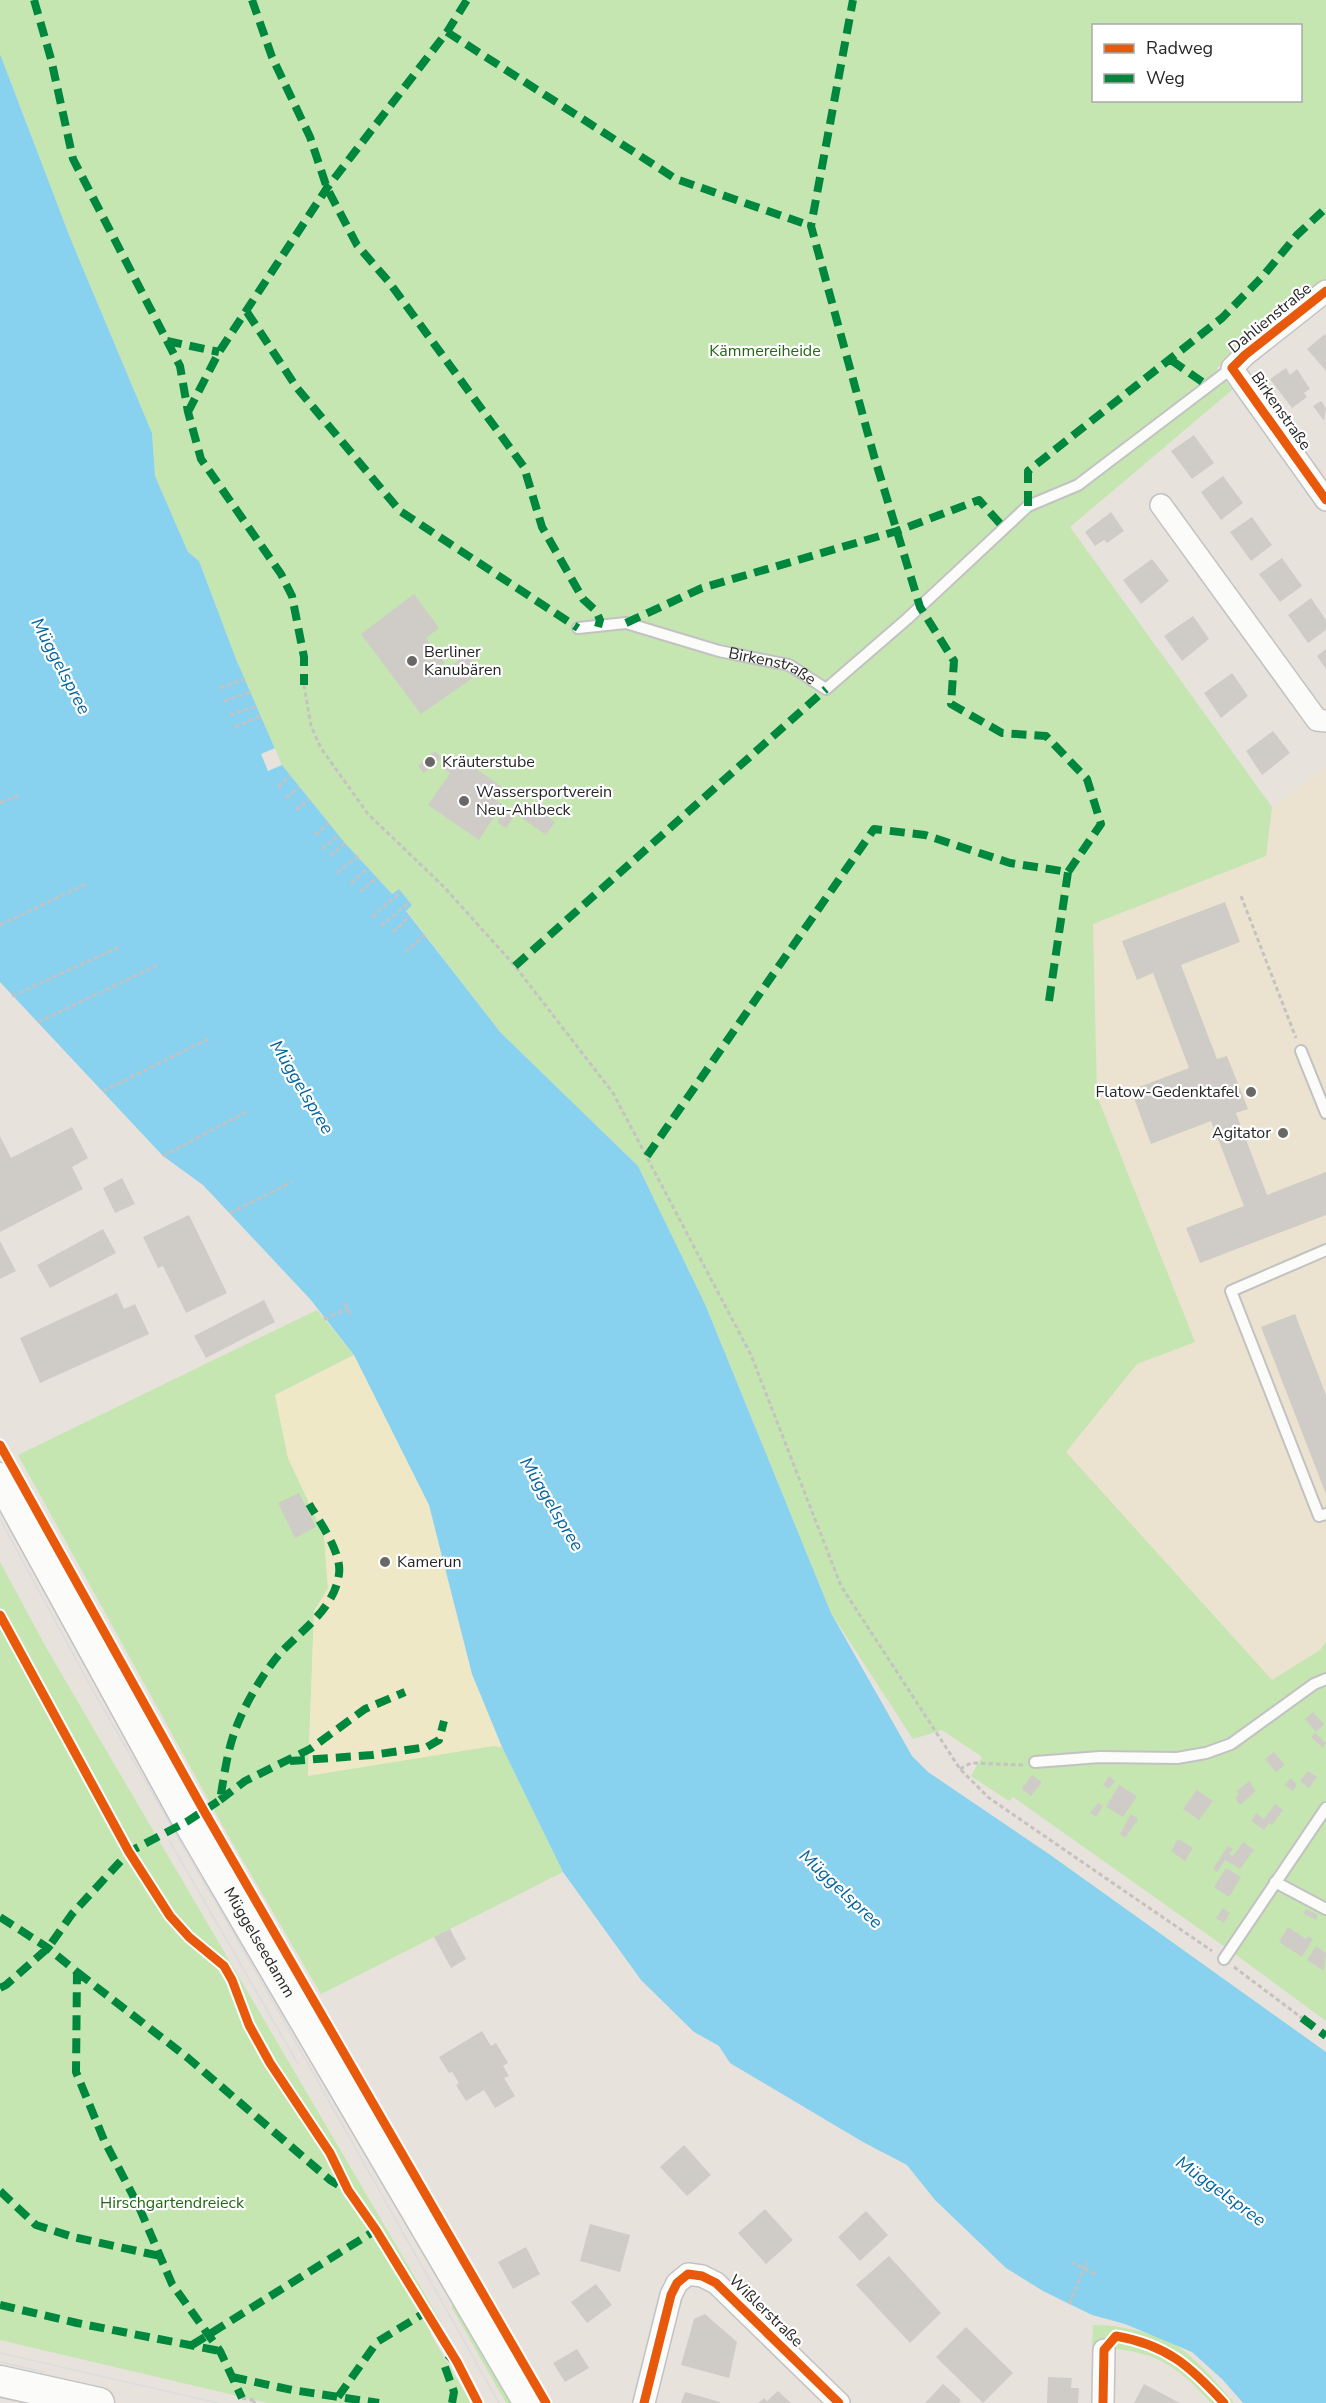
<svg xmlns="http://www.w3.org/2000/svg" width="1326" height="2403" font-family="'Nunito Sans',sans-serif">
<rect width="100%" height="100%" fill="#e7e2dc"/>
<!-- education -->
<path fill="#ebe3cf" d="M 1326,768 L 1326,1642 L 1320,1650 L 1272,1680 L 1066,1452 L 1137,1364 L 1195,1342 L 1097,1096 L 1093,924 L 1266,856 L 1272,807 Z"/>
<!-- green -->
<path fill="#c5e5b1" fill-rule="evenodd" d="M 0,0 L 1326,0 L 1326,278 L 1217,368 L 1232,390 L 1070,527 L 1272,807 L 1266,856 L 1093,924 L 1097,1096 L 1195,1342 L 1137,1364 L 1066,1452 L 1272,1680 L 1320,1650 L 1326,1642 L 1326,2021 L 1235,1954 L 1013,1797 L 1009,1801 L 971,1776 L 982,1757 L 942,1730 L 913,1739 L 831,1613 L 705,1304 L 638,1166 L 501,1033 L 406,910 L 412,905 L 399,889 L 392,894 L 345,843 L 282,765 L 236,659 L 199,561 L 188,552 L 155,476 L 152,433 L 71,240 L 0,54 ZM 1094,26 L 1300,26 L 1300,100 L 1094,100 Z
M 317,1310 L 354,1355 L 275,1395 L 288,1458 L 324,1535 L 328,1589 L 314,1611 L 308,1775 L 493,1746 L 502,1747 L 563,1872 L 321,1994 L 229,1837 L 18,1455 Z
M 0,1562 L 48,1651 L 441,2322 L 430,2333 L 471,2403 L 268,2403 L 0,2340 Z
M 453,2294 L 516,2403 L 506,2403 L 452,2308 Z
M 1093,2325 C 1118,2325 1147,2331 1170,2342 C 1192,2353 1218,2384 1234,2403 L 1211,2403 C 1172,2359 1149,2350 1092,2347 Z"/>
<!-- sand -->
<path fill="#efe8c7" d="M 354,1355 L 429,1505 L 472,1674 L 502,1747 L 493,1746 L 308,1776 L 314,1611 L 328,1588 L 324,1535 L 288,1458 L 275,1395 Z"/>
<!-- water -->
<path fill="#88d2f0" d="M 0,54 L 71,240 L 152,433 L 155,476 L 188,552 L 199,561 L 236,659 L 282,765 L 345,843 L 392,894 L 399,889 L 412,905 L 406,911 L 501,1033 L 638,1166 L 705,1304 L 831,1613 L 912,1756 L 928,1772 L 1049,1854 L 1326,2052 L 1326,2403 L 1243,2403 L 1223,2380 L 1192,2352 L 1125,2324 L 1092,2315 L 1043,2291 L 1006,2268 L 935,2200 L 907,2165 L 863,2142 L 730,2063 L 719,2046 L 694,2032 L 641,1980 L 563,1872 L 502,1747 L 472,1674 L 429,1505 L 354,1355 L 310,1299 L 203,1185 L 163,1156 L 0,982 Z"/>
<!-- pier -->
<path fill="#e7e2dc" d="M 275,748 L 282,765 L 268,771 L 261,754 Z"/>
<!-- building -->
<path fill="#cfccc7" d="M 1325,334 L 1326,336 L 1326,371 L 1307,349 Z
M 1286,368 L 1290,375 L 1297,369 L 1310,389 L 1304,393 L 1307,397 L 1292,408 L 1270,379 Z
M 1321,401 L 1326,408 L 1324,421 L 1313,406 Z
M 1194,435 L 1214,463 L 1192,479 L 1171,451 Z
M 1223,476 L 1243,503 L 1221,520 L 1201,492 Z
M 1111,512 L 1124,531 L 1107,543 L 1104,540 L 1095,546 L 1085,532 Z
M 1252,517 L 1272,545 L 1251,561 L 1230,532 Z
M 1282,558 L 1302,586 L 1280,602 L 1259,574 Z
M 1152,559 L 1169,581 L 1141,604 L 1123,580 Z
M 414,594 L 439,628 L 426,638 L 448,668 L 467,654 L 480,673 L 421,714 L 361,634 Z
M 1311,598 L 1326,620 L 1326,630 L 1308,643 L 1288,615 Z
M 1193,616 L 1209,639 L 1182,661 L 1164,636 Z
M 1326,649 L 1326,669 L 1317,656 Z
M 1232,673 L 1248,696 L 1221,718 L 1204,693 Z
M 1273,731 L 1290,753 L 1262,775 L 1246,751 Z
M 435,751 L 441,758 L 424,773 L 418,766 Z
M 454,756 L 459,760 L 460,758 L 501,786 L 493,798 L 502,804 L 479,840 L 428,805 L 450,773 L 444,769 Z
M 525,800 L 555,822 L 546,835 L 515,813 Z
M 506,808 L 516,814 L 506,828 L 497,822 Z
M 1225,902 L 1240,942 L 1181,965 L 1217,1059 L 1227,1056 L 1248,1109 L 1236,1113 L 1267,1195 L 1326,1172 L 1326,1215 L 1200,1263 L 1186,1228 L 1244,1206 L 1211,1121 L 1151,1144 L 1131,1090 L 1189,1068 L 1153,973 L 1137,980 L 1122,941 Z
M 72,1127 L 88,1158 L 72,1167 L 83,1189 L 0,1232 L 0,1136 L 11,1158 Z
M 122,1178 L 135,1204 L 115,1213 L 103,1188 Z
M 189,1215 L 227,1293 L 186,1313 L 163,1266 L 158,1268 L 143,1237 Z
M 103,1229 L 116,1253 L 50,1288 L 37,1265 Z
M 0,1241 L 16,1271 L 0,1279 Z
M 117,1293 L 124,1309 L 135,1304 L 149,1334 L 40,1383 L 20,1338 Z
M 264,1300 L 275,1322 L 206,1358 L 194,1336 Z
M 1295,1314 L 1326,1395 L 1326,1494 L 1261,1327 Z
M 299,1493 L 316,1527 L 295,1538 L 278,1503 Z
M 1313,1712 L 1324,1724 L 1316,1732 L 1305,1719 Z
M 1315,1733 L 1326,1743 L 1323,1748 L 1311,1737 Z
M 1274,1752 L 1285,1765 L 1276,1772 L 1265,1759 Z
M 1308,1771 L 1317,1777 L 1309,1788 L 1300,1781 Z
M 1032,1775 L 1042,1782 L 1031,1796 L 1022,1789 Z
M 1109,1776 L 1115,1781 L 1109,1789 L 1103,1785 Z
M 1290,1778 L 1297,1784 L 1293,1791 L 1285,1785 Z
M 1249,1781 L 1256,1791 L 1240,1805 L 1235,1798 L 1239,1794 L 1236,1792 Z
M 1119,1785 L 1137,1796 L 1123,1817 L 1106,1807 Z
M 1197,1790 L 1213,1801 L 1199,1820 L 1183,1809 Z
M 1098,1803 L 1103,1806 L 1096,1817 L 1090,1813 Z
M 1275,1804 L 1283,1810 L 1272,1825 L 1269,1823 L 1264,1830 L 1251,1821 L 1256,1813 L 1264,1819 Z
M 1131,1814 L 1138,1819 L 1125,1838 L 1120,1834 Z
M 1178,1839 L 1193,1848 L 1185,1861 L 1171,1851 Z
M 1243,1842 L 1254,1850 L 1240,1869 L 1225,1860 L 1217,1872 L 1213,1869 L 1228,1846 L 1233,1849 L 1229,1854 L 1233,1856 Z
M 1226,1868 L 1241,1877 L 1229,1897 L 1214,1887 Z
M 1223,1908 L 1230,1913 L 1224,1923 L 1216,1918 Z
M 1306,1909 L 1318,1915 L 1316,1920 L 1303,1913 Z
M 1288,1927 L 1306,1939 L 1308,1936 L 1313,1939 L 1302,1957 L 1279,1942 Z
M 450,1929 L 466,1959 L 451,1968 L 434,1937 Z
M 1316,1946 L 1326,1953 L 1324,1971 L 1307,1960 Z
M 482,2031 L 491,2046 L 496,2043 L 508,2063 L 503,2066 L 509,2076 L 504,2078 L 515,2096 L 495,2108 L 484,2090 L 466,2101 L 456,2085 L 459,2083 L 452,2072 L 449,2073 L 439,2057 Z
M 684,2145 L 711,2175 L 687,2196 L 660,2167 Z
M 765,2209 L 793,2240 L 766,2264 L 738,2233 Z
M 866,2211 L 888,2235 L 860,2261 L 838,2237 Z
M 590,2224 L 630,2235 L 620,2272 L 580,2261 Z
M 526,2247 L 540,2274 L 513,2289 L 498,2262 Z
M 889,2256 L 941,2313 L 910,2343 L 856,2285 Z
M 596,2284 L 612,2305 L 587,2323 L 571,2302 Z
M 705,2314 L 737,2342 L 729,2378 L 681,2365 L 694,2319 Z
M 966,2327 L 1013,2373 L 983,2403 L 936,2357 Z
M 577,2349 L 589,2368 L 565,2382 L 553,2363 Z
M 1048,2377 L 1072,2378 L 1071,2388 L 1079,2388 L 1078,2403 L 1047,2403 Z
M 943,2384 L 961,2400 L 959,2403 L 925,2403 Z
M 1144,2384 L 1180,2403 L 1134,2403 Z
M 778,2391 L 791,2403 L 758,2403 L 764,2398 L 767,2401 Z
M 685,2392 L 720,2402 L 720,2403 L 681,2403 Z"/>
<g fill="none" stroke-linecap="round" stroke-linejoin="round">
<defs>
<g id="lane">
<path id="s1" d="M 578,628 L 626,623 L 719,651 L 789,665 L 826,689 L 907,619 L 1028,506 L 1078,485 L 1232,368"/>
<path d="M 1301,1051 L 1326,1113"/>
<path d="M 1326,1250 L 1231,1291 L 1319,1516 L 1326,1514"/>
<path d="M 1035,1762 L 1100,1757 L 1177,1758 L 1206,1753 L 1231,1744 L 1314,1684 L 1326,1679"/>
<path d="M 1275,1882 L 1326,1909"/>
<path d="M 1224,1959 L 1326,1808"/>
</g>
<path id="street" d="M 1326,291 L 1245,355 L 1232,368 L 1326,500
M 1161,505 L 1317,720 L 1326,721
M 644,2403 L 671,2295 L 677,2283 L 688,2274 L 702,2276 L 716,2283 L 839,2403
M 1103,2403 L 1104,2350"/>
<g id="secondary">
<path id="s2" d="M 0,1478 L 188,1821 L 529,2403"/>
<path d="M 0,2381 L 99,2403"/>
</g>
</defs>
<!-- lane casing -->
<use href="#lane" stroke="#c3c2c2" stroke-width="14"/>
<!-- street casing -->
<use href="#street" stroke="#c3c2c2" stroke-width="24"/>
<!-- secondary casing -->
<use href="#secondary" stroke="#c3c2c2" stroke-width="33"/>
<!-- path -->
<path stroke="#c4c3c2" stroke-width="3" stroke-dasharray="4.5 3" stroke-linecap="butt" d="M 304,685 L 311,726 L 321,748 L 368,814 L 444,887 L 515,966 L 613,1093 L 751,1355 L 841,1586 L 960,1769 L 989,1798 L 1212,1951
M 220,688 L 245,679
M 224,701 L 251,692
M 230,715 L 257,706
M 235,727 L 261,716
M 278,787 L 290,775
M 286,798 L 299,787
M 0,803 L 21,794
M 296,810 L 309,799
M 315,835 L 329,823
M 322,849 L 339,835
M 330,856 L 345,843
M 337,873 L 358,856
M 351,883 L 368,868
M 360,892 L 377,877
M 1241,896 L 1296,1038
M 372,917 L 401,892
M 0,925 L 88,883
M 381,926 L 410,902
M 393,932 L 410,916
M 405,952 L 425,935
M 12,996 L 119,947
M 38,1022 L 160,964
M 103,1091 L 208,1039
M 163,1156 L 248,1111
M 230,1213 L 292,1182
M 345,1303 L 350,1314
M 324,1319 L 347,1309
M 960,1769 L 971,1763 L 1023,1765
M 1234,1967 L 1302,2018
M 1071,2262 L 1097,2275
M 1069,2304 L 1087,2261
M 1120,2337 C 1167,2344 1192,2369 1224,2403
M 242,2398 L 256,2401 L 253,2403"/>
<!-- lane -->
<use href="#lane" stroke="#fbfbfa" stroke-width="10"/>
<!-- street -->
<use href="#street" stroke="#fbfbfa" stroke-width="21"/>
<!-- secondary -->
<use href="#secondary" stroke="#fbfbfa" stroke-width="30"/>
<!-- tram -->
<path stroke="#dcdcde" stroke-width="1.5" d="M 0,1519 L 92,1689 L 263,1984 L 499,2403
M 169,1840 L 298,2064
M 0,2353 L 218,2403
M 0,2362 L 44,2372"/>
<!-- quiet -->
<path stroke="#00873e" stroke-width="8" stroke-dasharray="15 8" stroke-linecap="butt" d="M 34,0 L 51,59 L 73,159 L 180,366 L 188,412 L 201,459 L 281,574 L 292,596 L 304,657 L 304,685
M 252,0 L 272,57 L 310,137 L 327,188 L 357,245 L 389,282 L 524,467 L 542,527 L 583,599 L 596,611 L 600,620 L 598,627
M 447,32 L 676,179 L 811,226
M 247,312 L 297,388 L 400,511 L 578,628
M 167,341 L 219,352
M 1171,360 L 1208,386
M 188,412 L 219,352 L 327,188 L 447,32 L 467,0
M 1028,506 L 1028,471 L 1222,318 L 1263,276 L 1297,235 L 1326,208
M 626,623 L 702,588 L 897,531 L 979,500 L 1004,528
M 515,966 L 826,689
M 1049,1001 L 1068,872
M 647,1156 L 874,829 L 925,835 L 1010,863 L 1068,872 L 1101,824 L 1087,779 L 1046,736 L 1002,733 L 951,704 L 954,661 L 920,607 L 874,456 L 811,226 L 853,0
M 290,1761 L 372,1755 L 427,1747 L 439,1740 L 444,1721
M 220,1800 L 245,1781 L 310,1749 L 365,1709 L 405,1692
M 0,1917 L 48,1948 L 77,1972 L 76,2072 L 104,2140 L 139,2207 L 172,2284 L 220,2351 L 242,2398
M 77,1972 L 188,2058 L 330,2180 L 345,2189
M 0,1988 L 6,1985 L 48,1948 L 72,1914 L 129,1852 L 188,1821 L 220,1800 C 224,1777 227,1751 236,1728 C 245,1704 261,1677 277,1657 C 299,1631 334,1611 339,1574 C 342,1553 320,1522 309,1504
M 1302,2018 L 1326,2036
M 0,2191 L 36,2225 L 73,2237 L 160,2256
M 0,2305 L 77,2323 L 220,2351
M 192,2345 L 376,2230
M 232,2377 L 292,2390 L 379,2403
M 338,2397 L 377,2342 L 426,2312
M 452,2403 L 454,2392 L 444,2364 L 453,2355"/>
<defs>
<path id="cycleway" d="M 1326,291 L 1245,355 L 1232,368 L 1326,500
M 0,1445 L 204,1811 L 546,2403
M 0,1615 L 129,1852 L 170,1916 L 189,1937 L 224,1966 L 232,1980 L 249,2025 L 270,2063 L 330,2153 L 348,2190 L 376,2230 L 457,2362 L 478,2403
M 644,2403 L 671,2295 L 677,2283 L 688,2274 L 702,2276 L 716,2283 L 839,2403
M 1103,2403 L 1104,2350 L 1116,2336 C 1167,2345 1190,2366 1224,2403"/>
</defs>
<!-- cycleway casing -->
<use href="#cycleway" stroke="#fff" stroke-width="13"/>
<!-- cycleway -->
<use href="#cycleway" stroke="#e8590c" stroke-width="9"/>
</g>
<!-- markers -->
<g fill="#6a6866" stroke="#fff" stroke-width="2">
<circle cx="412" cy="661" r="6"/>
<circle cx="430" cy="762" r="6"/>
<circle cx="464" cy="801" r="6"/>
<circle cx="1251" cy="1092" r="6"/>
<circle cx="1283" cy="1133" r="6"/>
<circle cx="385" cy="1562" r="6"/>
</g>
<g text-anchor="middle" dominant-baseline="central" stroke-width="4.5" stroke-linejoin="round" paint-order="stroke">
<!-- street labels -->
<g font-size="16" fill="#272727" stroke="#fff">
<text transform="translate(1270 318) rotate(-39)">Dahlienstraße</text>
<text transform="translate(1281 411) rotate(55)">Birkenstraße</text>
<text stroke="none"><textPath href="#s1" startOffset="201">Birkenstraße</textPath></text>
<text stroke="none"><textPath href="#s2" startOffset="532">Müggelseedamm</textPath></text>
<text transform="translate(766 2311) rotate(44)">Wißlerstraße</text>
</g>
<!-- park labels -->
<g font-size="16" fill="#226813" stroke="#fff">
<text x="765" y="351">Kämmereiheide</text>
<text x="172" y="2203">Hirschgartendreieck</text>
</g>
<!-- poi labels -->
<g font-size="16" fill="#272727" stroke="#fff" text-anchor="start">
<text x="424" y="652">Berliner<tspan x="424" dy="18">Kanubären</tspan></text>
<text x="442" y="762">Kräuterstube</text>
<text x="476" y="792">Wassersportverein<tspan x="476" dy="18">Neu-Ahlbeck</tspan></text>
<text x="1239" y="1092" text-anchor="end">Flatow-Gedenktafel</text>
<text x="1271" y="1133" text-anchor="end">Agitator</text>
<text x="397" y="1562">Kamerun</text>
</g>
<!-- water labels -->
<g font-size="18" font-style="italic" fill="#0265a0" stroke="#fff">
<text transform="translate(61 666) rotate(62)">Müggelspree</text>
<text transform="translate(302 1087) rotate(59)">Müggelspree</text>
<text transform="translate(552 1504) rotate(59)">Müggelspree</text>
<text transform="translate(841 1889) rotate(43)">Müggelspree</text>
<text transform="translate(1221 2191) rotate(36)">Müggelspree</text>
</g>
</g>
<!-- legend -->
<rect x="1092" y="24" width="210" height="78" fill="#ffffff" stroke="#a9a9a9" stroke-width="1.5"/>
<rect x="1104" y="44" width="30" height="9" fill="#e8590c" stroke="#a9a9a9" stroke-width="1.5"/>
<text x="1146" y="54" font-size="18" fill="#272727">Radweg</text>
<rect x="1104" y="74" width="30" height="9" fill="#00873e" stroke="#a9a9a9" stroke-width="1.5"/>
<text x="1146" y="84" font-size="18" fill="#272727">Weg</text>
</svg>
